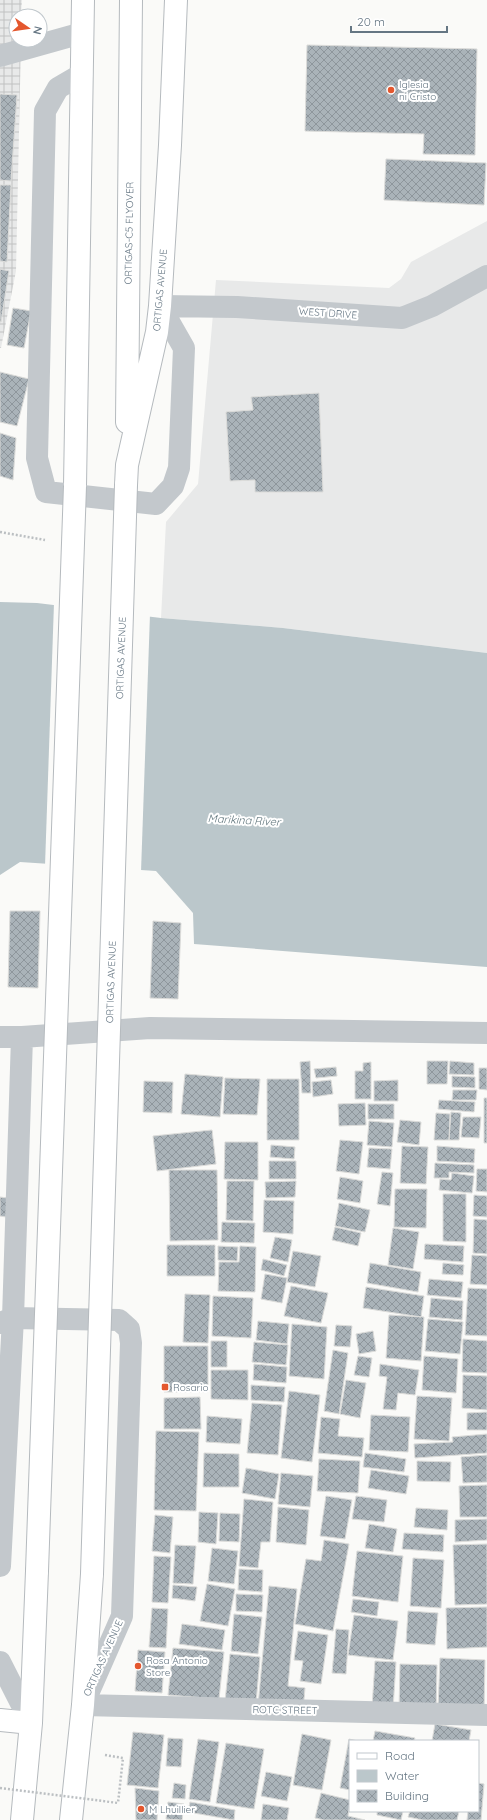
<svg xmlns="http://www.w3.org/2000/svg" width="487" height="1820" font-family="Quicksand,sans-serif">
<defs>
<pattern id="industrial-grid" width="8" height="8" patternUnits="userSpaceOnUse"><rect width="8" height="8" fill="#e8e9e9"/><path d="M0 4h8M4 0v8" fill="none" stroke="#c0c1c2"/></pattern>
<pattern id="building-cross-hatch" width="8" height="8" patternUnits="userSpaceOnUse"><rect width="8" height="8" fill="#aab3b9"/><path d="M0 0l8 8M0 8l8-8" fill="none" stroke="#8e969c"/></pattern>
</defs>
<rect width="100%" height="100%" fill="#fafaf8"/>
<!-- built -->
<path fill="#e8e9e9" d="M 487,221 L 487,653 L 283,628 L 161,618 L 166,522 L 198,484 L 216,280 L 389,288 L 401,279 L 411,262 Z"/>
<!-- industrial -->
<path fill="url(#industrial-grid)" d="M 0,0 L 22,0 L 21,16 L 16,16 L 16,40 L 21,40 L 16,271 L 1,348 L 0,348 Z"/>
<!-- water -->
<path fill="#bbc7cb" d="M 0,602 L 37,603 L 161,618 L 283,628 L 487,653 L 487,967 L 194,944 L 193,913 L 156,871 L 20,862 L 0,875 Z"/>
<!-- pier -->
<path fill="#fafaf8" d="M 54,603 L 150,614 L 141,872 L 45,866 Z"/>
<!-- building -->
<path fill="url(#building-cross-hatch)" stroke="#dcdcda" d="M 307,45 L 477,49 L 475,155 L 423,154 L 424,134 L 305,131 Z
M 0,94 L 17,95 L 11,181 L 0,180 Z
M 386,159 L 486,163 L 484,205 L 384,200 Z
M 0,185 L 11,185 L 7,262 L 0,261 Z
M 0,269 L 9,271 L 1,322 L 0,322 Z
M 13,308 L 31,311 L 24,348 L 7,345 Z
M 0,372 L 29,379 L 17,426 L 0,422 Z
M 319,393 L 323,492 L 255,492 L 255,480 L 230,481 L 226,412 L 253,410 L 251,397 Z
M 0,433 L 16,438 L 13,480 L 0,476 Z
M 10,911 L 40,911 L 38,988 L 8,987 Z
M 153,921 L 181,923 L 178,999 L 150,998 Z
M 310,1061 L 311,1093 L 302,1093 L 300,1062 Z
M 427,1061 L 448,1061 L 447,1084 L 427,1084 Z
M 450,1061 L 474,1063 L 474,1075 L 449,1074 Z
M 371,1062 L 371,1099 L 355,1099 L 355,1071 L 363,1071 L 363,1063 Z
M 336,1067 L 337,1076 L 316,1078 L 314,1069 Z
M 479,1068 L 487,1068 L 487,1090 L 479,1089 Z
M 185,1074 L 223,1077 L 220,1117 L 181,1114 Z
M 452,1076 L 475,1077 L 475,1088 L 452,1087 Z
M 225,1078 L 260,1079 L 257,1115 L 223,1114 Z
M 267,1079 L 299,1079 L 299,1140 L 267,1140 Z
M 331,1080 L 333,1094 L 313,1097 L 312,1082 Z
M 398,1080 L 398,1101 L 374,1101 L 374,1081 Z
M 144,1081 L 173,1082 L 172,1113 L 143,1112 Z
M 453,1090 L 477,1090 L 476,1100 L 452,1100 Z
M 484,1098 L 487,1098 L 487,1143 L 484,1143 Z
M 439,1100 L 475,1102 L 474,1112 L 438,1109 Z
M 365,1103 L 366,1125 L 339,1126 L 338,1104 Z
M 368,1104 L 394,1104 L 394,1119 L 368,1119 Z
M 451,1112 L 461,1113 L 459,1140 L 449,1140 Z
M 436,1113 L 450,1114 L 449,1140 L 434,1140 Z
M 463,1117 L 481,1117 L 479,1138 L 461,1137 Z
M 400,1120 L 421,1122 L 419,1145 L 397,1142 Z
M 369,1121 L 394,1123 L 392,1147 L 367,1145 Z
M 212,1130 L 216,1164 L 157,1171 L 153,1136 Z
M 340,1140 L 363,1142 L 359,1174 L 336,1171 Z
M 225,1142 L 258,1142 L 258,1180 L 224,1179 Z
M 271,1145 L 295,1147 L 294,1159 L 270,1157 Z
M 402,1146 L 428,1147 L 426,1184 L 400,1183 Z
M 437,1146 L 475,1149 L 474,1163 L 437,1161 Z
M 369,1148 L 392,1149 L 390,1169 L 367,1167 Z
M 269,1161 L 296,1161 L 296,1179 L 269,1179 Z
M 435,1163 L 474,1165 L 474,1173 L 449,1172 L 449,1178 L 434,1178 Z
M 477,1169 L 487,1169 L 487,1192 L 476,1191 Z
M 169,1170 L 217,1170 L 218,1240 L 170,1241 Z
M 382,1172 L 393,1173 L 390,1206 L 377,1204 Z
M 452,1173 L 474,1176 L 472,1193 L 439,1190 L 440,1179 L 451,1180 Z
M 340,1177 L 363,1181 L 360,1203 L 337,1199 Z
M 227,1181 L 254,1181 L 253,1221 L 226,1220 Z
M 296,1181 L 295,1197 L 266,1198 L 265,1182 Z
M 395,1189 L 427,1189 L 426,1228 L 394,1227 Z
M 443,1194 L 466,1194 L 466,1242 L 443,1241 Z
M 474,1195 L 487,1196 L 487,1217 L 473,1216 Z
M 0,1197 L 8,1198 L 6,1217 L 0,1216 Z
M 264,1200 L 294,1201 L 293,1234 L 263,1232 Z
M 339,1203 L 370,1210 L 365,1232 L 335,1226 Z
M 474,1219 L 487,1220 L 487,1254 L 473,1253 Z
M 222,1222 L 255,1223 L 254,1243 L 221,1242 Z
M 335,1227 L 361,1233 L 358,1246 L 332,1240 Z
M 393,1228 L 419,1232 L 413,1269 L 388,1265 Z
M 275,1237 L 292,1240 L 288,1262 L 270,1258 Z
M 425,1244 L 464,1246 L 463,1262 L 424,1259 Z
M 167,1245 L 215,1245 L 215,1276 L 167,1276 Z
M 218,1246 L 238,1247 L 237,1261 L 218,1260 Z
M 240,1246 L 256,1247 L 255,1292 L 218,1291 L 219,1262 L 239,1262 Z
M 293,1251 L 321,1256 L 315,1287 L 287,1282 Z
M 472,1255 L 487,1256 L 487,1285 L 470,1284 Z
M 263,1259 L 287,1265 L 284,1276 L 261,1270 Z
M 370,1263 L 421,1272 L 418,1292 L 367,1283 Z
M 443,1263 L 464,1265 L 463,1275 L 442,1274 Z
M 265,1274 L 287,1278 L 282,1303 L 261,1299 Z
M 429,1279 L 463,1282 L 461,1298 L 427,1295 Z
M 291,1286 L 328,1293 L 321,1323 L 284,1316 Z
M 366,1287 L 424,1296 L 421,1317 L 363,1308 Z
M 468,1288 L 487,1289 L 487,1336 L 465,1335 Z
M 185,1294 L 210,1295 L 208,1343 L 183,1342 Z
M 213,1296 L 253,1298 L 251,1338 L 212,1336 Z
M 431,1298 L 463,1301 L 462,1320 L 429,1317 Z
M 389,1315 L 424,1317 L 421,1361 L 386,1358 Z
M 428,1319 L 463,1322 L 460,1354 L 425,1351 Z
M 258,1321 L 289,1324 L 287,1344 L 256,1340 Z
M 292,1324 L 327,1327 L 324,1379 L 289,1376 Z
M 336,1325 L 352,1326 L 350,1347 L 334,1346 Z
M 373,1331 L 376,1351 L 359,1354 L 356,1334 Z
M 463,1339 L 487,1341 L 487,1373 L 462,1372 Z
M 211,1341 L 227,1341 L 227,1367 L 211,1367 Z
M 254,1342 L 288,1345 L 286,1365 L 252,1362 Z
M 164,1346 L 208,1346 L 208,1392 L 164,1392 Z
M 333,1350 L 348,1353 L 339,1414 L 324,1411 Z
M 358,1356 L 372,1358 L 369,1377 L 354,1375 Z
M 424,1356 L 458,1359 L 456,1393 L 422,1390 Z
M 254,1364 L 287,1367 L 286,1383 L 253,1380 Z
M 380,1364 L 419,1370 L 415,1395 L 398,1393 L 396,1410 L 383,1409 L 387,1377 L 379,1376 Z
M 211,1370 L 248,1370 L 248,1400 L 211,1399 Z
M 463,1375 L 487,1376 L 487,1410 L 462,1408 Z
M 346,1380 L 366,1383 L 360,1418 L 340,1414 Z
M 251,1385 L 285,1387 L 284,1402 L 251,1400 Z
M 289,1391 L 320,1395 L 312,1462 L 281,1458 Z
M 417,1396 L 452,1398 L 449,1441 L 414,1439 Z
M 200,1397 L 201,1429 L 164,1429 L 164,1398 Z
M 252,1403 L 282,1405 L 278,1455 L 247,1453 Z
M 487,1412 L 487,1430 L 467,1430 L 467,1413 Z
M 371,1415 L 410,1417 L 408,1452 L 369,1450 Z
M 207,1416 L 242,1419 L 240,1444 L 206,1442 Z
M 321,1417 L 340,1419 L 338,1436 L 364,1438 L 362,1457 L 318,1453 Z
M 156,1431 L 199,1432 L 196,1511 L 154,1510 Z
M 487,1434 L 487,1453 L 415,1458 L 414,1444 L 453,1442 L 452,1437 Z
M 204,1453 L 239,1454 L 239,1487 L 203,1487 Z
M 365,1453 L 406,1459 L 404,1472 L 363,1467 Z
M 487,1455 L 487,1482 L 463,1483 L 461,1457 Z
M 319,1459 L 360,1461 L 358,1493 L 317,1491 Z
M 417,1461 L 451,1462 L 450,1482 L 417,1481 Z
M 246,1468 L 279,1474 L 275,1499 L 242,1493 Z
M 371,1470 L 409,1476 L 406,1494 L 368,1488 Z
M 281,1473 L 313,1476 L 310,1507 L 278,1504 Z
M 487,1485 L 487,1517 L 460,1517 L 459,1486 Z
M 326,1496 L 352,1500 L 345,1539 L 320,1536 Z
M 356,1496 L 387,1500 L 384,1522 L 352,1519 Z
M 244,1499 L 273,1502 L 270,1542 L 261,1542 L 258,1568 L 239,1566 Z
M 278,1507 L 309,1510 L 306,1545 L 276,1542 Z
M 416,1508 L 448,1510 L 447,1530 L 414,1527 Z
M 199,1512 L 218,1513 L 216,1544 L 198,1542 Z
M 220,1513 L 240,1514 L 239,1542 L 219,1541 Z
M 155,1515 L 173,1517 L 170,1553 L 152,1551 Z
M 487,1519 L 487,1540 L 455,1542 L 455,1520 Z
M 369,1524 L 397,1529 L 393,1552 L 365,1548 Z
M 404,1533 L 444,1535 L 443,1552 L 402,1549 Z
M 324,1540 L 349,1544 L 333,1631 L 295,1624 L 306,1559 L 321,1561 Z
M 487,1544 L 487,1604 L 455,1605 L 453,1545 Z
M 175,1545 L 196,1546 L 193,1584 L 173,1583 Z
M 212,1548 L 238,1551 L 234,1584 L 208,1581 Z
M 357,1551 L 403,1556 L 398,1602 L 352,1596 Z
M 154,1556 L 171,1557 L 168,1603 L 152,1602 Z
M 413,1558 L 444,1560 L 441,1608 L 410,1606 Z
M 239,1569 L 263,1570 L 262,1592 L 238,1590 Z
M 207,1584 L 235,1589 L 228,1626 L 200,1621 Z
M 173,1585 L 197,1587 L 195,1601 L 172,1598 Z
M 269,1586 L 297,1589 L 288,1686 L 305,1688 L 303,1710 L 258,1706 Z
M 236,1594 L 263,1595 L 262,1612 L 236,1611 Z
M 353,1599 L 379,1602 L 377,1616 L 351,1612 Z
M 487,1607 L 487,1647 L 447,1649 L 446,1608 Z
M 152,1608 L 168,1609 L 166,1648 L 149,1647 Z
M 408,1611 L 438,1613 L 435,1645 L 406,1643 Z
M 234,1614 L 262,1617 L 258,1654 L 231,1651 Z
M 354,1615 L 398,1621 L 393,1660 L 348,1655 Z
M 182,1624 L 225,1630 L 222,1650 L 179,1644 Z
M 336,1629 L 349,1630 L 346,1674 L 332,1673 Z
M 298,1631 L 328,1635 L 321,1684 L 300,1681 L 303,1661 L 294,1660 Z
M 173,1648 L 224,1652 L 219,1699 L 168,1695 Z
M 138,1650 L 165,1652 L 162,1693 L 135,1691 Z
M 230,1654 L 260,1657 L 256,1704 L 225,1701 Z
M 440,1658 L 485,1660 L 484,1711 L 438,1710 Z
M 375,1661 L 396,1662 L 393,1709 L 372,1708 Z
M 400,1664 L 437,1665 L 436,1712 L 399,1711 Z
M 435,1724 L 471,1730 L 469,1741 L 432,1741 Z
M 375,1731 L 415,1738 L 414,1741 L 373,1741 Z
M 133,1732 L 164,1735 L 158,1788 L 127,1785 Z
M 302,1734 L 331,1740 L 322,1790 L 293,1785 Z
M 168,1738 L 183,1739 L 181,1767 L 166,1766 Z
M 198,1739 L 219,1742 L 210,1802 L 189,1799 Z
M 349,1739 L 358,1741 L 350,1741 L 350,1790 L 340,1788 Z
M 226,1743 L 264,1749 L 254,1809 L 216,1803 Z
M 266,1772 L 292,1777 L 287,1801 L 261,1796 Z
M 174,1783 L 186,1785 L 185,1799 L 172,1798 Z
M 478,1783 L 484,1784 L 481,1820 L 467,1820 L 468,1811 L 478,1811 Z
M 135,1788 L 159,1791 L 157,1820 L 136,1820 Z
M 321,1793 L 350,1800 L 348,1816 L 365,1820 L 324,1820 L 315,1818 Z
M 168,1802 L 184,1804 L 182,1820 L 166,1819 Z
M 190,1802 L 235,1810 L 234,1820 L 188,1812 Z
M 263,1804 L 289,1808 L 287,1820 L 261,1820 Z
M 377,1811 L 403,1811 L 401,1820 L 377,1815 Z
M 410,1811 L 459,1811 L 457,1820 L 423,1820 L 408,1817 Z"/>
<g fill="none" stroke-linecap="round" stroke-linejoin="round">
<defs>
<path id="major" d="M 127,422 L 131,0
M 126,485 L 127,465 L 157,332 L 160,306 L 170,145 L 176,0
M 75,486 L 83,0
M 0,1720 L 31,1723
M 22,1820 L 31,1723 L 37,1571
M 71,1820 L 83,1705 L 92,1574"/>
</defs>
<!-- major casing -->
<use href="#major" stroke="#b5babe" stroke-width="24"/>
<!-- path -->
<path stroke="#bbbfc2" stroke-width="2.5" stroke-dasharray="2 2" stroke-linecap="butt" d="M 0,532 L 45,540
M 105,1755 L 123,1758 L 118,1803"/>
<!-- minor -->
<path stroke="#c3c8cc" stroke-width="22" d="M 0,56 L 82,33
M 82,74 L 58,88 L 45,111 L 37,458 L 46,492 L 156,504 L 173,486 L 179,468 L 184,348 L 160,306
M 160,306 L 237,307 L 402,318 L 432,306 L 487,276
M 0,1037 L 22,1037 L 150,1028 L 487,1033
M 0,1323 L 13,1318 L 119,1320 L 129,1329 L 131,1343 L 122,1616 L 83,1705 L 487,1715
M 0,1566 L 13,1318 L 22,1037
M 0,1662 L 31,1723"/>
<!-- major -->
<use href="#major" stroke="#fff" stroke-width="22"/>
<defs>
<path id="major-bridge" d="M 37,1571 L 75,486
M 92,1574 L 126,485"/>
</defs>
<!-- major-bridge casing -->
<use href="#major-bridge" stroke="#b5babe" stroke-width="24" stroke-linecap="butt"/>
<!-- path-bridge -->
<path stroke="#bbbfc2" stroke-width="2.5" stroke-dasharray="2 2" stroke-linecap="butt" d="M 0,1788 L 118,1803"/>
<!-- major-bridge -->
<use href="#major-bridge" stroke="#fff" stroke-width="22"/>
</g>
<!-- markers -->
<g fill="#e4572e" stroke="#fff" stroke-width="1.5">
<circle cx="391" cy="90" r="4"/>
<rect x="161" y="1383" width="8" height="8" rx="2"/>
<circle cx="138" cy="1666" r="4"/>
<circle cx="141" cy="1809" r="4"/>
</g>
<g text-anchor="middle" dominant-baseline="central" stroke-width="4" stroke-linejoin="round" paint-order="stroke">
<!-- poi labels -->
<g font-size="10" fill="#657683" stroke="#fff" text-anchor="start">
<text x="399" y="84">Iglesia<tspan x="399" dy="12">ni Cristo</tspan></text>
<text x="173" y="1387">Rosario</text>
<text x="146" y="1660">Rosa Antonio<tspan x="146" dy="12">Store</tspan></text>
<text x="149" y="1809">M Lhuillier</text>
</g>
<!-- street labels -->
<g font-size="10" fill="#657683" stroke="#fff">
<text transform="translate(129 233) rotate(-89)">ORTIGAS-C5 FLYOVER</text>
<text transform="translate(160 290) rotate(-85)">ORTIGAS AVENUE</text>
<text transform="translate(328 313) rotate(4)">WEST DRIVE</text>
<text transform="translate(121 658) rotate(-88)">ORTIGAS AVENUE</text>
<text transform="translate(111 982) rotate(-88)">ORTIGAS AVENUE</text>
<text transform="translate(103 1658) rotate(-66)">ORTIGAS AVENUE</text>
<text transform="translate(285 1710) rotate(1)">ROTC STREET</text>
</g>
<!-- water labels -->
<g font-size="11" font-style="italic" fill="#60757c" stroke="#fff">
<text transform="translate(244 820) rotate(3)">Marikina River</text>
</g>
</g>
<!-- legend -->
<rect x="349" y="1740" width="130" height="72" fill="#ffffff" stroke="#c1c8cd"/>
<rect x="357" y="1753" width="20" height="6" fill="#ffffff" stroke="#c1c8cd"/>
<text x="385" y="1760" font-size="12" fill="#657683">Road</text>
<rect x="357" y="1770" width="20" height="12" fill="#bbc7cb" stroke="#c1c8cd"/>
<text x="385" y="1780" font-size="12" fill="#657683">Water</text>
<rect x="357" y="1790" width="20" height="12" fill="url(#building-cross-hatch)" stroke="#c1c8cd"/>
<text x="385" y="1800" font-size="12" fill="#657683">Building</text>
<!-- north arrow -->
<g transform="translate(28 28) rotate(103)"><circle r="19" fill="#ffffff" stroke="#c1c8cd"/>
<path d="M0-3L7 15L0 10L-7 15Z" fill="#e4572e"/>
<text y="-6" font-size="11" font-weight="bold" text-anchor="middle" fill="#657683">N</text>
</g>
<!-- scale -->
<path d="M351 26v6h96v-6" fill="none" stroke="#657683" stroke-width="2"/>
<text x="357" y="26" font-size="12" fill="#657683" stroke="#ffffff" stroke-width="3" paint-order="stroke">20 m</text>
</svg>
